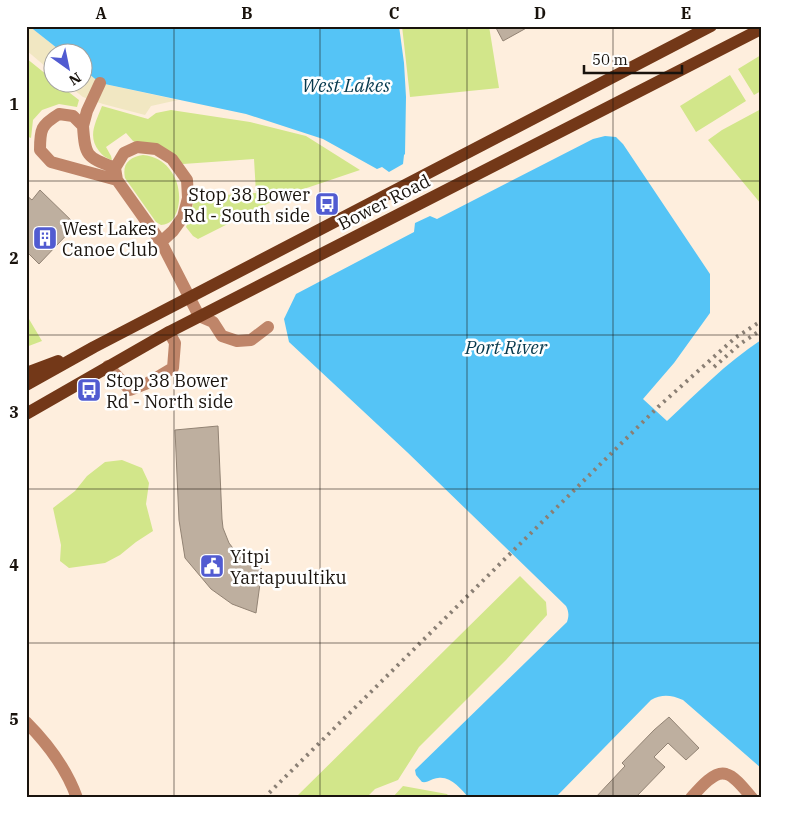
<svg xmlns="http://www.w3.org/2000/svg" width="787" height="824" font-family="'IBM Plex Serif',serif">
<rect width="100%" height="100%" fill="#feeedd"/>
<!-- green -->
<path fill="#d2e68a" d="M 402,26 L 489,26 L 499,88 L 410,97 Z
M 761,55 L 761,91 L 754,95 L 738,69 Z
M 26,58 L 52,79 L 52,82 L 57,83 L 79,100 L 77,107 L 59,104 L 42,110 L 33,120 L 31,138 L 26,136 Z
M 730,75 L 746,101 L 696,132 L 680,106 Z
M 102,106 L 148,119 L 156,113 L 171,110 L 250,122 L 306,136 L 360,170 L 283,196 L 198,239 L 193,236 L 186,227 C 191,217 193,208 193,197 L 256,193 L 254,159 L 183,164 L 133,141 L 126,133 L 106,147 L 111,156 L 112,160 C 106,158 103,156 99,151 C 87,136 96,122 102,106 Z
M 761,109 L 761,204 L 708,140 L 722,130 Z
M 143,155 C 170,157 185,186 177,211 C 174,219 171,224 161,225 L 156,222 L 125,178 C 122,164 129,157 143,155 Z
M 26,314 L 42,341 L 26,347 Z
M 122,460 L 142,468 L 149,483 L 146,504 L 153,531 L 136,542 L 120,555 L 105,563 L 69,568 L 60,561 L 61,545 L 53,508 L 75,491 L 87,476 L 105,462 Z
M 520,576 L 546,602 L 547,615 L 506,660 L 419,747 L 398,780 L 375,789 L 366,798 L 295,798 Z
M 403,786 L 447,794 L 450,798 L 392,798 Z"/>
<!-- sand -->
<path fill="#f1e7c2" d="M 26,26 L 29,26 L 62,52 L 52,52 L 52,72 L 26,50 Z
M 83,69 L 100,83 L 178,100 L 151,106 L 145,115 L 103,104 L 83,97 L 65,83 L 82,82 Z"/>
<!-- water -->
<path fill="#55c4f6" d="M 29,26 L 399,26 L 404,63 L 406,97 L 405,154 L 404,155 L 403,164 L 389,172 L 382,167 L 377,169 L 323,139 L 246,114 L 100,83 L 83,69 L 82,52 L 62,52 Z
M 605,136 L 616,137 L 623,144 L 710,274 L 710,313 L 674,363 L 643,399 L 667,421 C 697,393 726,363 761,340 L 761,768 L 683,700 C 671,695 662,694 651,700 L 555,798 L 469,798 C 461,789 451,776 438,778 C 432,778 429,783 422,782 L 416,775 L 415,770 L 567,622 C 569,616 569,612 566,606 L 407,452 L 289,342 L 284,319 L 296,294 L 414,232 L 415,223 L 430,216 L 437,219 L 593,139 Z"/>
<!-- building -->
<path fill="#beaf9f" stroke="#928374" d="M 495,26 L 530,26 L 503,41 Z
M 40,190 L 76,225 L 39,264 L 26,251 L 26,195 L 32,200 Z
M 218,426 L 222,519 L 223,528 L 229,543 L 239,556 L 249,563 L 262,569 L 256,613 L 232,604 L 211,589 L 185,558 L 179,520 L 175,430 Z
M 669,717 L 699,748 L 686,760 L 668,743 L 654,757 L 665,767 L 635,798 L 595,798 L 625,766 L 622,763 L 654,730 Z"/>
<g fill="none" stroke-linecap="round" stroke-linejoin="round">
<!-- minor -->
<path stroke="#bf8569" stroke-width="12" d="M 83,126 L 87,111 L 100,83
M 115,168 C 87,157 85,157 83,126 L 73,116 L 59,114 C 41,125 40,129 40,150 L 51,162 L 117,180
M 161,242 L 173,231 L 183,217 L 188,198 L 187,180 L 172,159 L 156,149 L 137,147 L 124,153 L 115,168 L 117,180 L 161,242 L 199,316 L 213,322 L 222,336 L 237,341 L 251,340 L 268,327
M 108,366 L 130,390 L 148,383 L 173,368 L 175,343 L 169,332
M 26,722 C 47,743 67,770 77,798
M 691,798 C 698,790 714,770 726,774 C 735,776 746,791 752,798"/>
<!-- major -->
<path stroke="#733818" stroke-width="12" d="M 26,373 L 58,361
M 26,385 L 94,347 L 711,26
M 26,414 L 169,332 L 761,29"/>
<!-- rail -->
<path stroke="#8a7f74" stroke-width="4" stroke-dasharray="2.5 5" stroke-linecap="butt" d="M 714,367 L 740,344 L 761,330
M 264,798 L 658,407 L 735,338 L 761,321"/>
</g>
<!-- grid -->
<path fill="none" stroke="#19130d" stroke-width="1" stroke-opacity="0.55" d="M 174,26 L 174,798M 320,26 L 320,798M 467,26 L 467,798M 613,26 L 613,798M 26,181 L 761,181M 26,335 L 761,335M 26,489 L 761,489M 26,643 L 761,643"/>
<!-- icons -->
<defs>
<symbol id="bus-square" viewBox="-11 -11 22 22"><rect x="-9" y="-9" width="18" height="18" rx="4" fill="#515bd1" stroke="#fff"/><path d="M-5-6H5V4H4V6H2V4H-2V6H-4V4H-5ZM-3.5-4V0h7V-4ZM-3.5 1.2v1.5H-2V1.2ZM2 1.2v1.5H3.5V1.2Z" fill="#fff"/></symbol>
<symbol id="building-square" viewBox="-11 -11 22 22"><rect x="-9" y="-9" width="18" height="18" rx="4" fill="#515bd1" stroke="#fff"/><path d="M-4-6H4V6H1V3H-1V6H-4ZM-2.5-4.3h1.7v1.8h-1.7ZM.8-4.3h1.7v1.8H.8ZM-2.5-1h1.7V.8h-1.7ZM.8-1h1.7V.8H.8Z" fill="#fff"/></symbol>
<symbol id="civic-square" viewBox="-11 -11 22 22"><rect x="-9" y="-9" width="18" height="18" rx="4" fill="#515bd1" stroke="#fff"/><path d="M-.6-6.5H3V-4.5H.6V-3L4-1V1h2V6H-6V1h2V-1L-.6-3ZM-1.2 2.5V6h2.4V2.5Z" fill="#fff"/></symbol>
</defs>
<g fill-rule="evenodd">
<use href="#bus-square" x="313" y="190" width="28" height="28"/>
<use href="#building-square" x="31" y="224" width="28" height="28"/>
<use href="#bus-square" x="75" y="376" width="28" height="28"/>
<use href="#civic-square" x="198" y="552" width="28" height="28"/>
</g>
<g text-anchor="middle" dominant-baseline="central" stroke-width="5" stroke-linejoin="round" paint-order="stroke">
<!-- poi labels -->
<g font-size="18" fill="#19130d" stroke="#fff" text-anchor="start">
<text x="310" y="194" text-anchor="end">Stop 38 Bower<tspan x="310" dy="21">Rd - South side</tspan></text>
<text x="62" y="228">West Lakes<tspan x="62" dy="21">Canoe Club</tspan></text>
<text x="106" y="380">Stop 38 Bower<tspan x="106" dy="21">Rd - North side</tspan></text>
<text x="230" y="556">Yitpi<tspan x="230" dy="21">Yartapuultiku</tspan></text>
</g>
<!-- street labels -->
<g font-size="18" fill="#19130d" stroke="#fff">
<text transform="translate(384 202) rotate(-27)">Bower Road</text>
</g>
<!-- water labels -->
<g font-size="19" font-style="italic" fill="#073a4e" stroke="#fff">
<text x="346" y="85">West Lakes</text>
<text x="506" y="347">Port River</text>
</g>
</g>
<!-- border -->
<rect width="787" height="824" fill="none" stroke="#ffffff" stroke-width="55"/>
<!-- north arrow -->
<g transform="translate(68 68) rotate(147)"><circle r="24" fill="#ffffff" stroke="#a3a19e"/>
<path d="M0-4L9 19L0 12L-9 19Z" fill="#515bd1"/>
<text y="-8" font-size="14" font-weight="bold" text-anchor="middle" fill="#19130d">N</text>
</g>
<!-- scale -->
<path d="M584 65v8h98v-8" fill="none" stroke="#19130d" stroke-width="2.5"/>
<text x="592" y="65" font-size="15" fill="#19130d" stroke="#ffffff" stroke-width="4" paint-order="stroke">50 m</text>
<rect x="28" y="28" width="732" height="768" fill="none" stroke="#19130d" stroke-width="2"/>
<g font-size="16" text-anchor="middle" font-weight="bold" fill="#19130d">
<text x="101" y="19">A</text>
<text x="247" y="19">B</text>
<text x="394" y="19">C</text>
<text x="540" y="19">D</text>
<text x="686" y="19">E</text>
<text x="14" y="110">1</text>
<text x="14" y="264">2</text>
<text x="14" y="418">3</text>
<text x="14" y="571">4</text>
<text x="14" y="725">5</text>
</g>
</svg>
